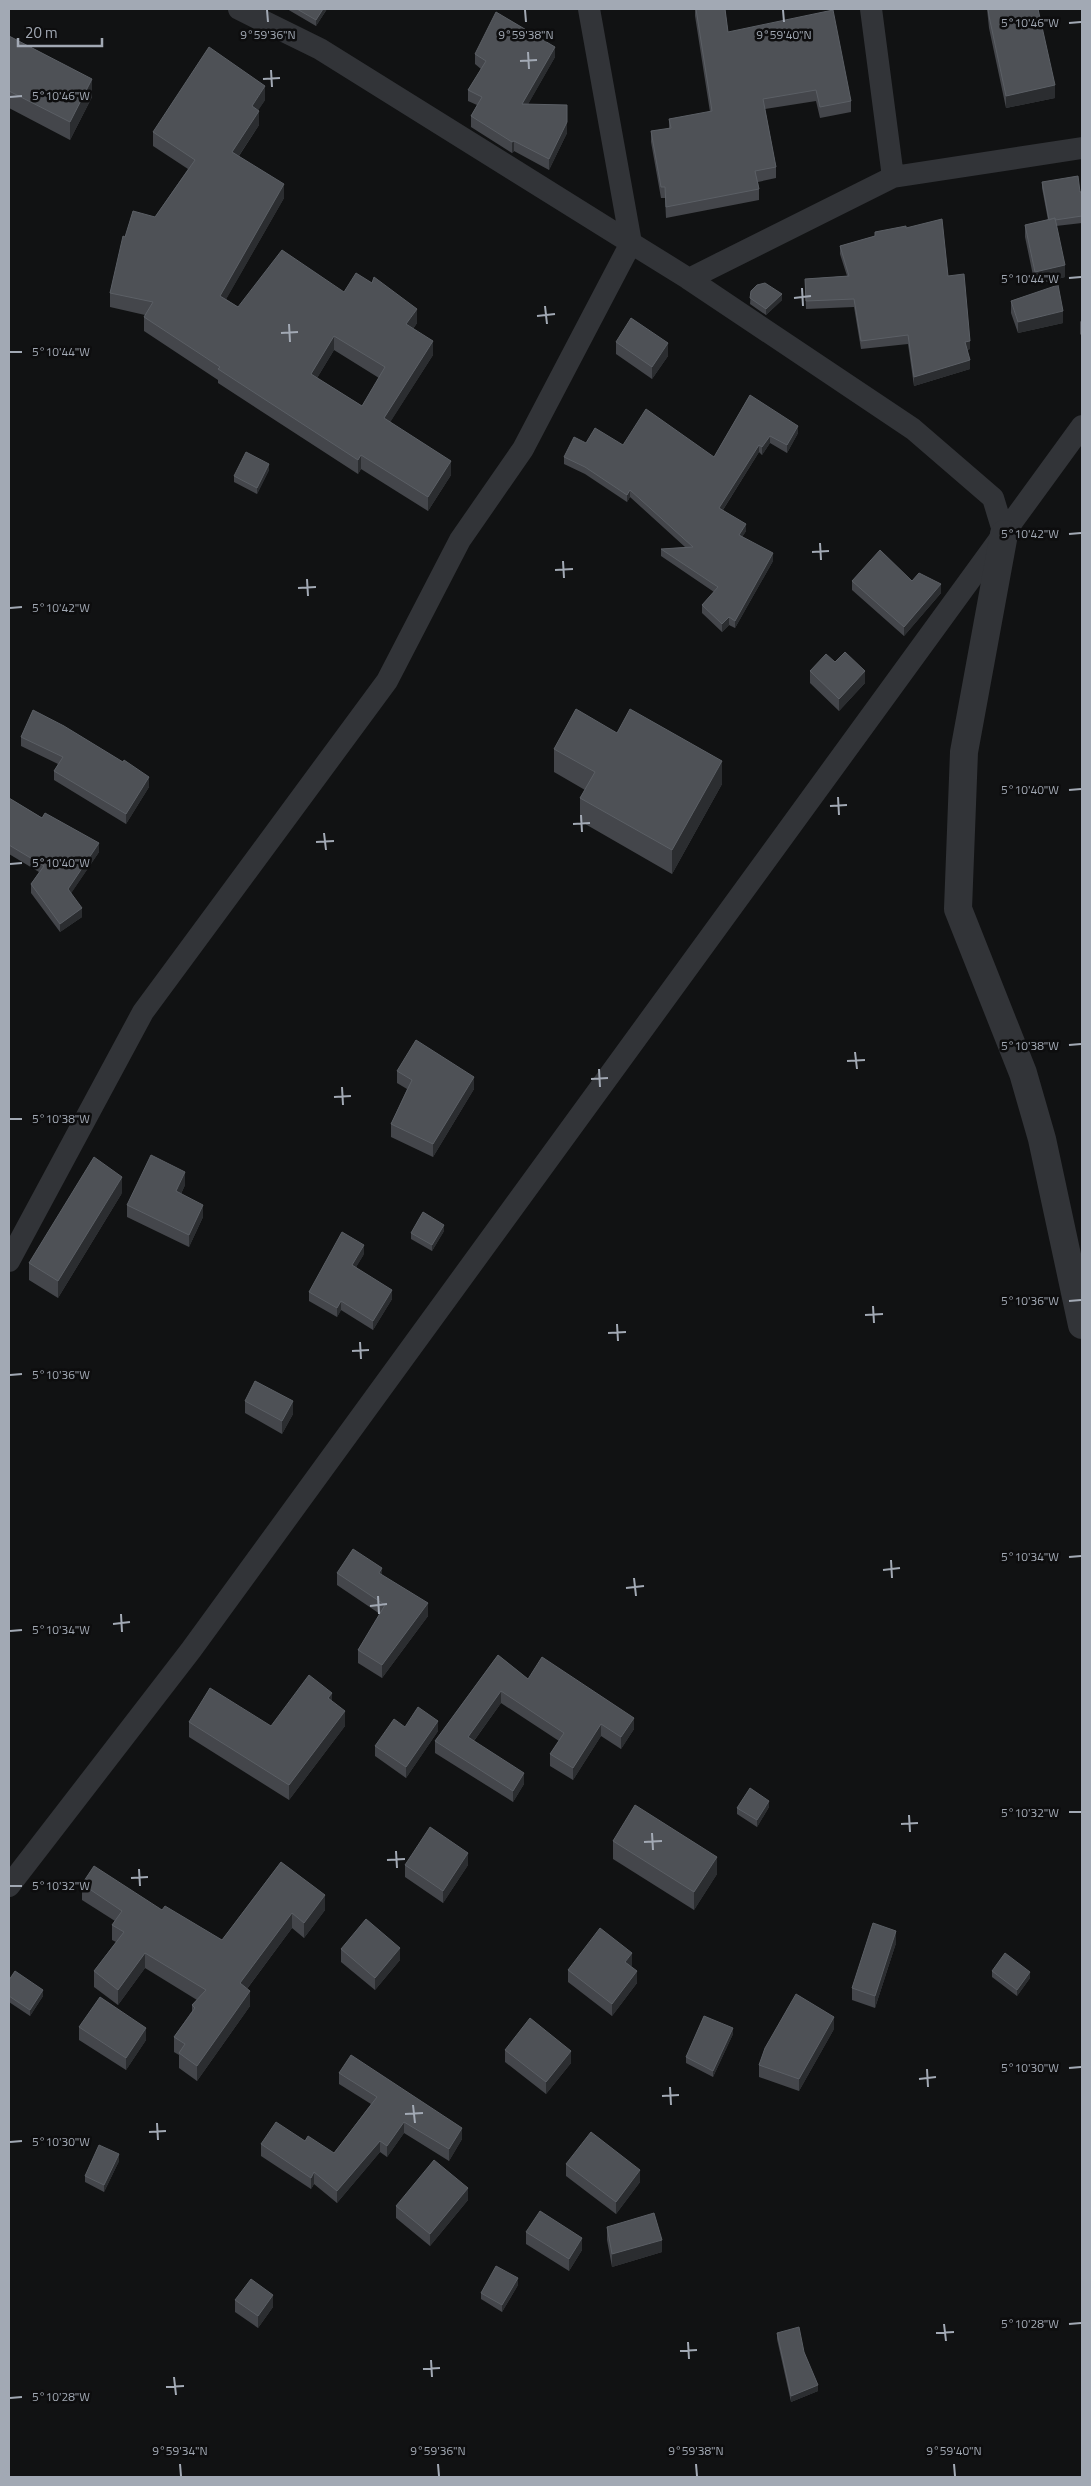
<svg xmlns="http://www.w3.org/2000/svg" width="1091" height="2486" font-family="'Titillium Web',sans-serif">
<rect width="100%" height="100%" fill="#111213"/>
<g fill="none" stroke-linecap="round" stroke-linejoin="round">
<!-- minor -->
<path stroke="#323438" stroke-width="22" d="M 239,9 L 320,49 L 631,243 L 689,279 L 913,429 L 993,498 L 1004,534
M 871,9 L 893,177
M 689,279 L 893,177 L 1082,148
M 9,1261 L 143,1012 L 387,681 L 460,540 L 523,449 L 631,243 L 589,9
M 9,1886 L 191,1650 L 1082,426"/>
<!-- tertiary -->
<path stroke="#323438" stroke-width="28" d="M 1004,534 L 964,752 L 958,909 L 1023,1073 L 1042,1139 L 1082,1325"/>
</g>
<!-- wall -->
<path fill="#44464b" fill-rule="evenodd" d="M 287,9 L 327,9 L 316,26 Z
M 695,9 L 725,9 L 728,32 L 851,101 L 851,112 L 820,118 L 816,101 L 765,109 L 776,167 L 776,178 L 758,182 L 759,189 L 759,200 L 666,218 L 665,198 L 661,198 L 651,142 L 651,131 L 669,129 L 669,119 L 710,112 L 695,16 Z
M 987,9 L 1038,9 L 1055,98 L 1006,108 L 989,28 Z
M 9,36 L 92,97 L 70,140 L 9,108 Z
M 475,54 L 555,57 L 528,104 L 567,133 L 549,170 L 514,151 L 512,153 L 471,127 L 471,116 L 477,105 L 468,101 L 468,90 L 481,69 L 475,64 Z
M 265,100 L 258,110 L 259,125 L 239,156 L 284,198 L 226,299 L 238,307 L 344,292 L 417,323 L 413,329 L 433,355 L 390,422 L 451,475 L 428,511 L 361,469 L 358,474 L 218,383 L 218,380 L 144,331 L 144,317 L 145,315 L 110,307 L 110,293 L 125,237 L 155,217 L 188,169 L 153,146 L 153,132 ZM 334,350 L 379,378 L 362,406 L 317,378 Z
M 1042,182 L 1082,192 L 1082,223 L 1056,226 L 1065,277 L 1035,285 L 1025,237 L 1025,225 L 1048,220 L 1042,188 Z
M 906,228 L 948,276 L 970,349 L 967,350 L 970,369 L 914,386 L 908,344 L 861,349 L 854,307 L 806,309 L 805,287 L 805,279 L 847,276 L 840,254 L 840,246 L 875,236 L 875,232 Z
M 751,291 L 782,300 L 766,315 L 750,304 Z
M 1011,301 L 1063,323 L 1018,333 L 1011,313 Z
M 1082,319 L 1082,336 L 1080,334 L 1080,322 Z
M 616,342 L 668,356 L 652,379 L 616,354 Z
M 750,395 L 798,433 L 787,453 L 770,443 L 762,455 L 759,452 L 723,510 L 746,531 L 742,537 L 773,561 L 735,628 L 729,625 L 722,632 L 702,613 L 702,605 L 714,592 L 661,556 L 661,549 L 685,547 L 630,497 L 627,502 L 585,474 L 564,464 L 564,457 L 586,443 L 623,445 L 714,457 Z
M 269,470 L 257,494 L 234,482 L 234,476 Z
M 852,581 L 912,581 L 941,593 L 904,636 L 852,590 Z
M 835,662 L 865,683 L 839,711 L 810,683 L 810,671 Z
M 617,733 L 722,784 L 672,874 L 580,821 L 580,798 L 585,790 L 554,772 L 554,749 Z
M 21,737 L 123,762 L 149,787 L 126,824 L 54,780 L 54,771 L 58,764 L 21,746 Z
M 9,798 L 99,852 L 71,893 L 82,917 L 60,932 L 31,893 L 31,884 L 39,872 L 9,854 Z
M 397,1071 L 474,1089 L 433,1157 L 391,1137 L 391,1124 L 407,1089 L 397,1083 Z
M 185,1185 L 181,1194 L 203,1217 L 189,1247 L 127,1217 L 127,1205 Z
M 122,1193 L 58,1298 L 29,1280 L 29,1263 Z
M 444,1231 L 432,1251 L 411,1239 L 411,1233 Z
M 364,1254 L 356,1267 L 392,1299 L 373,1330 L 341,1310 L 337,1317 L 309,1301 L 309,1292 Z
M 245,1401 L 293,1414 L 282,1434 L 245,1413 Z
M 337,1573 L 382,1575 L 428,1616 L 382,1678 L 358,1663 L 358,1650 L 380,1614 L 337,1585 Z
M 498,1655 L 528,1679 L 634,1729 L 621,1749 L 601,1736 L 573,1780 L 550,1766 L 550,1754 L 559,1741 L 501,1703 L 474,1741 L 524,1784 L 513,1802 L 435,1753 L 435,1741 Z
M 332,1701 L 345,1726 L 289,1800 L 189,1737 L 189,1722 L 271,1726 Z
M 405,1727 L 438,1731 L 406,1778 L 375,1756 L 375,1746 Z
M 769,1807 L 757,1827 L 737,1814 L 737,1808 Z
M 613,1841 L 717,1874 L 694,1910 L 613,1859 Z
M 281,1862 L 325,1910 L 304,1938 L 292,1928 L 247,1989 L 250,2006 L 197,2081 L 179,2068 L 179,2055 L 174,2052 L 174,2037 L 192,2011 L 192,2005 L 197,2000 L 145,1968 L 118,2005 L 94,1987 L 94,1971 L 116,1942 L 112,1940 L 112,1925 L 115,1921 L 82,1900 L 82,1884 L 162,1910 L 222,1940 Z
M 405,1865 L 468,1865 L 443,1903 L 405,1877 Z
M 896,1943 L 875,2008 L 852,2000 L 852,1988 Z
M 341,1949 L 400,1960 L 375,1990 L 341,1962 Z
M 632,1965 L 631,1966 L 637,1983 L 612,2016 L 568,1982 L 568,1970 Z
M 992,1971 L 1030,1978 L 1017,1996 L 992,1977 Z
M 9,1980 L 43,1996 L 30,2016 L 9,2002 Z
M 79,2027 L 146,2040 L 126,2070 L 79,2040 Z
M 834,2029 L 799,2091 L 759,2077 L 759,2065 Z
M 733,2034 L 713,2077 L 686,2063 L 686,2057 Z
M 505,2050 L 571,2063 L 546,2094 L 505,2062 Z
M 339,2073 L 462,2139 L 449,2161 L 404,2133 L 387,2157 L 380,2152 L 337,2203 L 314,2184 L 311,2189 L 261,2156 L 261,2144 L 305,2141 L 334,2153 L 371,2104 L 339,2084 Z
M 119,2161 L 104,2192 L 85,2182 L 85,2176 Z
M 566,2164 L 640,2182 L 616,2214 L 566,2176 Z
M 468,2200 L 430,2246 L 396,2218 L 396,2206 Z
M 607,2227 L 662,2252 L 612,2267 L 607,2240 Z
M 526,2232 L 582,2250 L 569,2271 L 526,2244 Z
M 518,2285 L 502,2312 L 481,2299 L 481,2293 Z
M 235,2300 L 273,2307 L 258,2328 L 235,2312 Z
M 777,2333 L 804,2352 L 818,2391 L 791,2402 L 777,2339 Z"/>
<!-- shaded-wall -->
<path fill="#2b2d30" d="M 323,9 L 327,9 L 316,26 L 316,20 Z
M 555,47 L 555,57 L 522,115 L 522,104 Z
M 92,79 L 92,97 L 70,140 L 70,122 Z
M 1055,85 L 1055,98 L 1006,108 L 1006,96 Z
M 265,86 L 265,100 L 252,120 L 252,106 Z
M 567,105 L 567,133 L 549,170 L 549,159 Z
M 259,111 L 259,125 L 232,166 L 232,152 Z
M 514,141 L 514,151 L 512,153 L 512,142 Z
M 284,184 L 284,198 L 220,310 L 220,296 Z
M 1065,265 L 1065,277 L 1035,285 L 1035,272 Z
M 782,294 L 782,300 L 766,315 L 766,309 Z
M 417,309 L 417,323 L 406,339 L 406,324 Z
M 1063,311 L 1063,323 L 1018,333 L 1018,322 Z
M 334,336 L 334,350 L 311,388 L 311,374 Z
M 433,341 L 433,355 L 384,432 L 384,418 Z
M 970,341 L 970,349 L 965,350 L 965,342 Z
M 668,343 L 668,356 L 652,379 L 652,367 Z
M 970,360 L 970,369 L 914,386 L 914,377 Z
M 798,426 L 798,433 L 787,453 L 787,445 Z
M 770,436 L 770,443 L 762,455 L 762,447 Z
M 759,445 L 759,452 L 719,516 L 719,508 Z
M 361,455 L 361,469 L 358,474 L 358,460 Z
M 451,461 L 451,475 L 428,511 L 428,497 Z
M 269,464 L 269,470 L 257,494 L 257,488 Z
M 630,490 L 630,497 L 627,502 L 627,495 Z
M 746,524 L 746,531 L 739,542 L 739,535 Z
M 773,553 L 773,561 L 735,628 L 735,621 Z
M 941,584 L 941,593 L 904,636 L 904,627 Z
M 729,617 L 729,625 L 722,632 L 722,624 Z
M 865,671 L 865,683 L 839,711 L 839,699 Z
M 722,761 L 722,784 L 672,874 L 672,850 Z
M 149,777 L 149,787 L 126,824 L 126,814 Z
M 99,843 L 99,852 L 68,898 L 68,889 Z
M 82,908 L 82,917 L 60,932 L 60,924 Z
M 474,1077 L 474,1089 L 433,1157 L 433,1144 Z
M 185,1172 L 185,1185 L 176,1204 L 176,1191 Z
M 122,1177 L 122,1193 L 58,1298 L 58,1281 Z
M 203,1205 L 203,1217 L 189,1247 L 189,1235 Z
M 444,1225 L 444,1231 L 432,1251 L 432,1245 Z
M 364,1245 L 364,1254 L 352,1274 L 352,1265 Z
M 392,1290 L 392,1299 L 373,1330 L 373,1321 Z
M 341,1301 L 341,1310 L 337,1317 L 337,1308 Z
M 293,1401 L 293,1414 L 282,1434 L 282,1421 Z
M 382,1568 L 382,1580 L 379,1573 Z
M 428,1603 L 428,1616 L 382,1678 L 382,1665 Z
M 501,1691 L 501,1703 L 468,1749 L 468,1737 Z
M 332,1693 L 332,1708 L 328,1698 Z
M 345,1711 L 345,1726 L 289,1800 L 289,1785 Z
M 634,1718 L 634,1729 L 621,1749 L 621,1737 Z
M 438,1721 L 438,1731 L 406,1778 L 406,1767 Z
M 601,1724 L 601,1736 L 573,1780 L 573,1768 Z
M 524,1773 L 524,1784 L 513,1802 L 513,1791 Z
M 769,1801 L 769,1807 L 757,1827 L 757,1820 Z
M 468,1853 L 468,1865 L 443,1903 L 443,1891 Z
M 717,1857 L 717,1874 L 694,1910 L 694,1892 Z
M 325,1895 L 325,1910 L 304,1938 L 304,1923 Z
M 292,1913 L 292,1928 L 240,1998 L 240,1983 Z
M 896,1931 L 896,1943 L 875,2008 L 875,1996 Z
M 400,1948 L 400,1960 L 375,1990 L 375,1978 Z
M 145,1953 L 145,1968 L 118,2005 L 118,1990 Z
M 632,1953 L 632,1965 L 625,1974 L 625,1962 Z
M 637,1971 L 637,1983 L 612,2016 L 612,2004 Z
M 1030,1972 L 1030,1978 L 1017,1996 L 1017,1990 Z
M 43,1990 L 43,1996 L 30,2016 L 30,2010 Z
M 250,1991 L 250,2006 L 197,2081 L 197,2066 Z
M 834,2017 L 834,2029 L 799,2091 L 799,2079 Z
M 146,2028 L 146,2040 L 126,2070 L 126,2058 Z
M 733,2028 L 733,2034 L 713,2077 L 713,2071 Z
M 571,2051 L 571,2063 L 546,2094 L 546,2082 Z
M 404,2122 L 404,2133 L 387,2157 L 387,2146 Z
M 462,2128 L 462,2139 L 449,2161 L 449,2149 Z
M 380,2141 L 380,2152 L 337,2203 L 337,2191 Z
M 119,2154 L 119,2161 L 104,2192 L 104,2185 Z
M 640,2170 L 640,2182 L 616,2214 L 616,2202 Z
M 314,2172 L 314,2184 L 311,2189 L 311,2178 Z
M 468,2188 L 468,2200 L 430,2246 L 430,2234 Z
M 582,2238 L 582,2250 L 569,2271 L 569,2259 Z
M 662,2240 L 662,2252 L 612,2267 L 612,2254 Z
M 518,2278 L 518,2285 L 502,2312 L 502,2305 Z
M 273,2295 L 273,2307 L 258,2328 L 258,2316 Z
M 818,2385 L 818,2391 L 791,2402 L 791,2396 Z"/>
<!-- building -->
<path fill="#4e5156" stroke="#5b5f65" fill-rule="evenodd" d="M 297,9 L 323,9 L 316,20 Z
M 696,9 L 725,9 L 728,32 L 833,10 L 851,101 L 820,107 L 816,90 L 763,99 L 776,167 L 755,171 L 759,189 L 666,207 L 665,187 L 661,187 L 651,131 L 671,128 L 669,119 L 712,111 Z
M 988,9 L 1038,9 L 1055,85 L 1006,96 L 989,16 Z
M 496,12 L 555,47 L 522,104 L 567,105 L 567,122 L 549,159 L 514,141 L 512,142 L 471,116 L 482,97 L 468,90 L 486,61 L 475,54 Z
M 9,36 L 92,79 L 70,122 L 9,91 Z
M 209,47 L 265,86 L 252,106 L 259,111 L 232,152 L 284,184 L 220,296 L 238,307 L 282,250 L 344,292 L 356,273 L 372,283 L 374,277 L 417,309 L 406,324 L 433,341 L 384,418 L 451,461 L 428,497 L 361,455 L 358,460 L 218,369 L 220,367 L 144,317 L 153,302 L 110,293 L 123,236 L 125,237 L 133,211 L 155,217 L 195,160 L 153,132 ZM 334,336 L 385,367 L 362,406 L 311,374 Z
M 1078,176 L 1080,192 L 1082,192 L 1082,216 L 1055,220 L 1055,218 L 1049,220 L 1042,182 Z
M 1055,218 L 1065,265 L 1035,272 L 1025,225 Z
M 942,219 L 948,276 L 964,274 L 970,341 L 965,342 L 970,360 L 914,377 L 908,335 L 861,341 L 854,299 L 806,301 L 805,279 L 849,276 L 840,246 L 875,236 L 875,232 L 906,226 L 906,228 Z
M 765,283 L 782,294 L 766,309 L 750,298 L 751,291 L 757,285 Z
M 1058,285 L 1063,311 L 1018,322 L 1011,301 Z
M 631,318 L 668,343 L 652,367 L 616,342 Z
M 750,395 L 798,426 L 787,445 L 770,436 L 762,447 L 759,445 L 719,508 L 746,524 L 739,535 L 773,553 L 735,621 L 729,617 L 722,624 L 702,605 L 718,587 L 661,549 L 693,547 L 630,490 L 627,495 L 585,467 L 564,457 L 574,437 L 586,443 L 595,428 L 623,445 L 646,409 L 714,457 Z
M 246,452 L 269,464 L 257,488 L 234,476 Z
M 880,550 L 912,581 L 919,573 L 941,584 L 904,627 L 852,581 Z
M 845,652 L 865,671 L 839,699 L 810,671 L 826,654 L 835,662 Z
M 576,709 L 617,733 L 630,709 L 722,761 L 672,850 L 580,798 L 595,772 L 554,749 Z
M 33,710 L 64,726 L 123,762 L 124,760 L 149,777 L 126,814 L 54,771 L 63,757 L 21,737 Z
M 9,798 L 42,818 L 45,813 L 99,843 L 68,889 L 82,908 L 60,924 L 31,884 L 44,866 L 9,845 Z
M 416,1040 L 474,1077 L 433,1144 L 391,1124 L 412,1080 L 397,1071 Z
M 151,1155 L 185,1172 L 176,1191 L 203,1205 L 189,1235 L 127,1205 Z
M 94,1157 L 122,1177 L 58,1281 L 29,1263 Z
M 423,1212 L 444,1225 L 432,1245 L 411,1233 Z
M 342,1232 L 364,1245 L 352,1265 L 392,1290 L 373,1321 L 341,1301 L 337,1308 L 309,1292 Z
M 255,1381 L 293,1401 L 282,1421 L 245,1401 Z
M 353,1549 L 382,1568 L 379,1573 L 428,1603 L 382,1665 L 358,1650 L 385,1605 L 337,1573 Z
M 498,1655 L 528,1679 L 542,1657 L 634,1718 L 621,1737 L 601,1724 L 573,1768 L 550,1754 L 564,1733 L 501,1691 L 468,1737 L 524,1773 L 513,1791 L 435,1741 Z
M 309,1675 L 332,1693 L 328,1698 L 345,1711 L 289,1785 L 189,1722 L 210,1688 L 271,1726 Z
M 418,1707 L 438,1721 L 406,1767 L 375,1746 L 394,1719 L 405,1727 Z
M 750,1788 L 769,1801 L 757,1820 L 737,1808 Z
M 635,1805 L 717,1857 L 694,1892 L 613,1841 Z
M 430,1827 L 468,1853 L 443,1891 L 405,1865 Z
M 281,1862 L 325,1895 L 304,1923 L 292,1913 L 240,1983 L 250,1991 L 197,2066 L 179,2053 L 185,2044 L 174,2037 L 195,2008 L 192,2005 L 206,1990 L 145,1953 L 118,1990 L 94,1971 L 124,1932 L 112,1925 L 122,1911 L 82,1884 L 94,1866 L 162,1910 L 165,1906 L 222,1940 Z
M 366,1919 L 400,1948 L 375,1978 L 341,1949 Z
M 873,1923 L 896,1931 L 875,1996 L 852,1988 Z
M 600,1928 L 632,1953 L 625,1962 L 637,1971 L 612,2004 L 568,1970 Z
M 1005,1953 L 1030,1972 L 1017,1990 L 992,1971 Z
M 15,1971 L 43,1990 L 30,2010 L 9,1996 L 9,1980 Z
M 796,1994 L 834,2017 L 799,2079 L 759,2065 L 765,2048 Z
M 100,1997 L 146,2028 L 126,2058 L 79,2027 Z
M 704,2016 L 733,2028 L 713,2071 L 686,2057 Z
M 530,2018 L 571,2051 L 546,2082 L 505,2050 Z
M 351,2055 L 462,2128 L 449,2149 L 404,2122 L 387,2146 L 380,2141 L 337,2191 L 314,2172 L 311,2178 L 261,2144 L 276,2122 L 305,2141 L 308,2136 L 334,2153 L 377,2097 L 339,2073 Z
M 591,2132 L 640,2170 L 616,2202 L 566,2164 Z
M 99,2145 L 119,2154 L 104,2185 L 85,2176 Z
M 434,2160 L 468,2188 L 430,2234 L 396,2206 Z
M 540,2211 L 582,2238 L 569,2259 L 526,2232 Z
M 654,2213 L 662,2240 L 612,2254 L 607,2227 Z
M 496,2266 L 518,2278 L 502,2305 L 481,2293 Z
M 251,2279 L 273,2295 L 258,2316 L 235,2300 Z
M 799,2327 L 804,2352 L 818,2385 L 791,2396 L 777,2333 Z"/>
<!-- ticks -->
<path fill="none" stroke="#a2a9b4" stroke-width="2" d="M 267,10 L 268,22M 525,10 L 526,22M 783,10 L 784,22M 1069,23 L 1081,22M 528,52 L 529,69M 520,61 L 537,60M 271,70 L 272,87M 263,79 L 280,78M 10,97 L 22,96M 1069,278 L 1081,277M 802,288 L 803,306M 794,298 L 811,296M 545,306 L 547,324M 537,316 L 555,314M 289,324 L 290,342M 281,333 L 298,332M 10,352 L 22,352M 1069,534 L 1081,533M 820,543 L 821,560M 812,552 L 829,551M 563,561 L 564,578M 555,570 L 573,569M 307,579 L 308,596M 298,588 L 316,587M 10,608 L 22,607M 1069,790 L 1081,789M 838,797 L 839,815M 830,806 L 847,805M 581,815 L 582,832M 573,824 L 590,823M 324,833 L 326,850M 316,842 L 334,841M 10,864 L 22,863M 1069,1045 L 1081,1044M 855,1052 L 857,1069M 847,1061 L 865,1060M 599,1069 L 600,1087M 591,1079 L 608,1078M 342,1087 L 343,1105M 334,1097 L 351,1096M 10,1119 L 22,1119M 1069,1301 L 1081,1300M 873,1306 L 874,1323M 865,1315 L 883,1314M 617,1324 L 618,1341M 608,1333 L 626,1332M 360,1342 L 361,1359M 352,1351 L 369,1350M 10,1375 L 22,1374M 1069,1557 L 1081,1556M 891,1560 L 892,1578M 883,1570 L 900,1568M 634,1578 L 636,1596M 626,1588 L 644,1586M 378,1596 L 379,1614M 370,1606 L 387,1604M 121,1614 L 122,1632M 113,1624 L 130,1622M 10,1631 L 22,1630M 1069,1812 L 1081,1812M 909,1815 L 910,1832M 901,1824 L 918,1823M 652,1833 L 653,1850M 644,1842 L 662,1841M 396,1851 L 397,1868M 387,1860 L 405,1859M 139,1869 L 140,1886M 131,1878 L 148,1877M 10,1886 L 22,1886M 1069,2068 L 1081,2067M 927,2069 L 928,2087M 919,2079 L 936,2077M 670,2087 L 671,2105M 662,2096 L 679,2095M 413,2105 L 415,2123M 405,2114 L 423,2113M 157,2123 L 158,2140M 149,2132 L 166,2131M 10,2142 L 22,2141M 944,2324 L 946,2341M 1069,2324 L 1081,2323M 936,2333 L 954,2332M 688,2342 L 689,2359M 680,2351 L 697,2350M 431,2360 L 432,2377M 423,2369 L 440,2368M 174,2377 L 176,2395M 166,2387 L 184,2386M 10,2398 L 22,2397M 180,2464 L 181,2476M 438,2464 L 439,2476M 696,2464 L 697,2476M 954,2464 L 955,2476"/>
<g font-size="12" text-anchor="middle" fill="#a2a9b4" stroke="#0d0d0e" stroke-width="5" stroke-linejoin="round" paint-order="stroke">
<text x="1030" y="27">5°10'46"W</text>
<text x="268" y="39">9°59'36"N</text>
<text x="526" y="39">9°59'38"N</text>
<text x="784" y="39">9°59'40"N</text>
<text x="61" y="100">5°10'46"W</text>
<text x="1030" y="283">5°10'44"W</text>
<text x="61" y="356">5°10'44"W</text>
<text x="1030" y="538">5°10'42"W</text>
<text x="61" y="612">5°10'42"W</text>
<text x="1030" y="794">5°10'40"W</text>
<text x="61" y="867">5°10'40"W</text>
<text x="1030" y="1050">5°10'38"W</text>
<text x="61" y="1123">5°10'38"W</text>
<text x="1030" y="1305">5°10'36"W</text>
<text x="61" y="1379">5°10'36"W</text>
<text x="1030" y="1561">5°10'34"W</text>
<text x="61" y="1634">5°10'34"W</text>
<text x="1030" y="1817">5°10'32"W</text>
<text x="61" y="1890">5°10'32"W</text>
<text x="1030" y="2072">5°10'30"W</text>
<text x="61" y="2146">5°10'30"W</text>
<text x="1030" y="2328">5°10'28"W</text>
<text x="61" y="2401">5°10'28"W</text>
<text x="180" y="2455">9°59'34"N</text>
<text x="438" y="2455">9°59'36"N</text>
<text x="696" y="2455">9°59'38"N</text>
<text x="954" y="2455">9°59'40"N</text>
</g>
<!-- border -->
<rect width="1091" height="2486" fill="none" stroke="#a2a9b4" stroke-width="20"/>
<!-- scale -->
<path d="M18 38v8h84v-8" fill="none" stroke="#a2a9b4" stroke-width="2.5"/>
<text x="25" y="38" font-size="15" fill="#a2a9b4" stroke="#0d0d0e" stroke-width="4" paint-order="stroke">20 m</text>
</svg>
